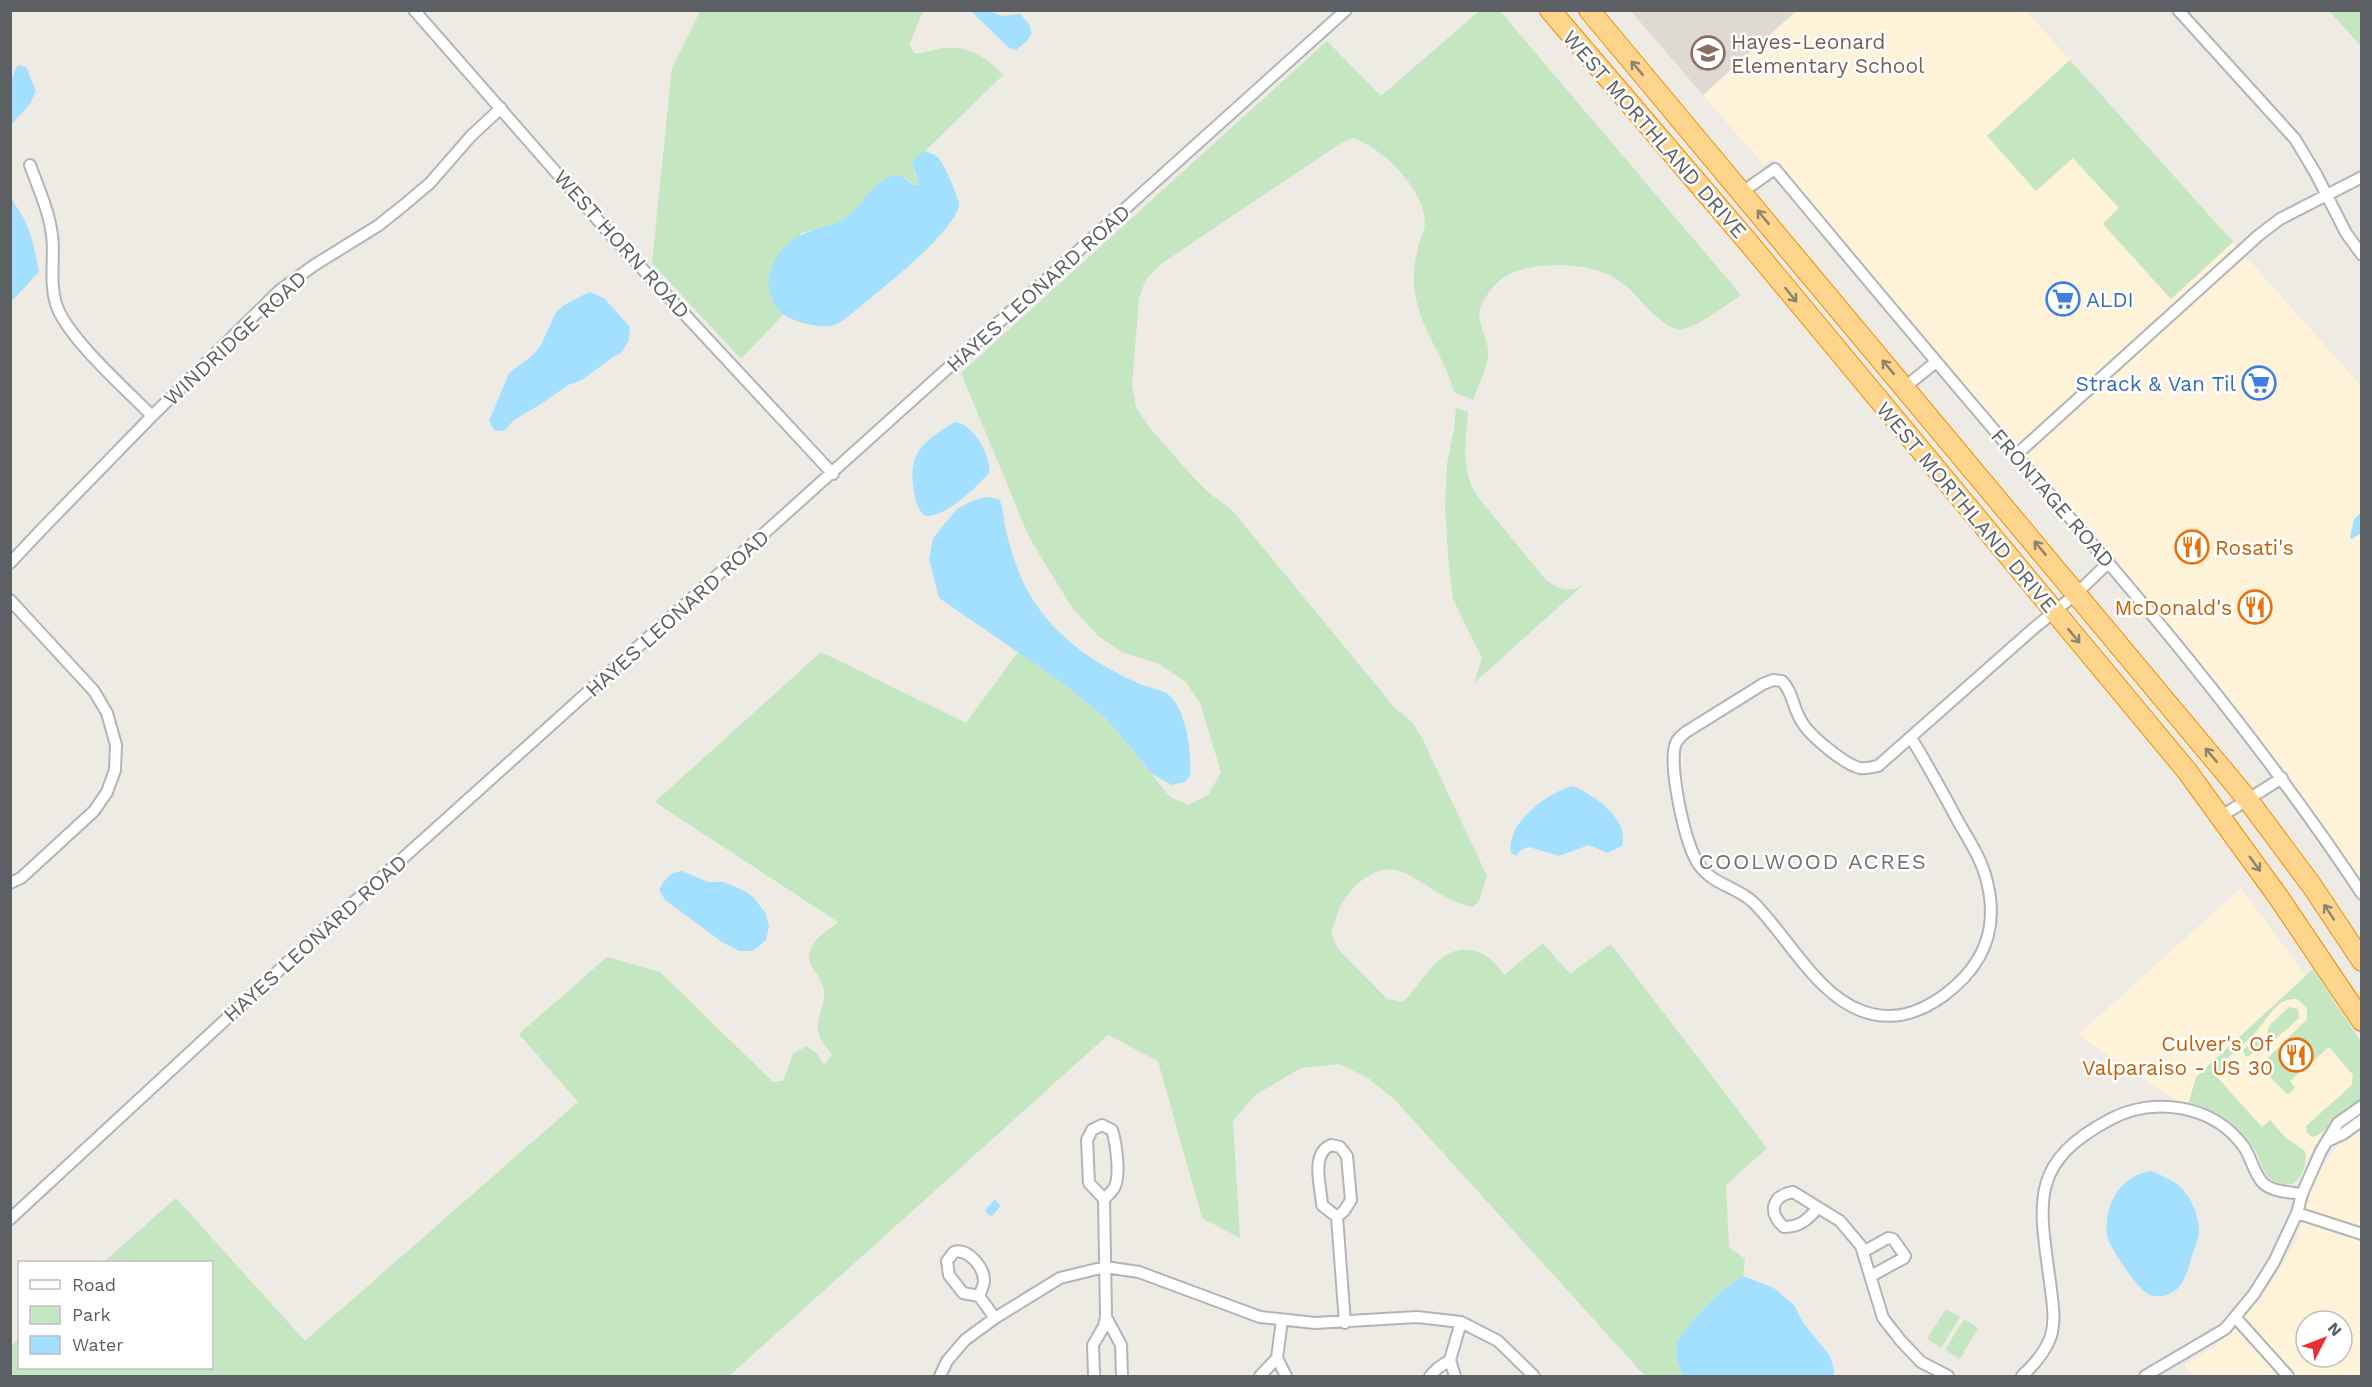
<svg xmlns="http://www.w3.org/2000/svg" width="2372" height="1387" font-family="'Work Sans',sans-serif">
<rect width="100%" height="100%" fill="#eeebe4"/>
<!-- commercial -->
<path fill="#fef2d9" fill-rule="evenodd" d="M 1796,11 L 2026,11 L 2070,60 L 1988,136 L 2036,191 L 2072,158 L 2119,208 L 2103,224 L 2171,299 L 2233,242 L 2361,386 L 2361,882 L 2272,757 L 2172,632 L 1774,158 L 1764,165 L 1703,95 Z
M 2241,888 L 2361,1051 L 2361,1101 L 2346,1112 L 2322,1134 L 2312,1151 L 2298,1180 L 2292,1184 L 2279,1183 L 2269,1177 L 2252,1144 L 2231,1122 L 2199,1104 L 2178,1102 L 2078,1035 Z
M 2361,1124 L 2361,1376 L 2194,1376 L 2184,1365 L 2211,1349 L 2230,1333 L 2272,1282 L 2296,1241 L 2314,1182 L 2322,1167 L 2345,1135 ZM 2306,1321 L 2342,1321 L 2342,1357 L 2306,1357 Z"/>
<!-- education -->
<path fill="#dedad2" d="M 1631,11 L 1796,11 L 1703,95 Z"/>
<!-- green -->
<path fill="#c4e6c0" d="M 700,11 L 923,11 L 909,45 L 914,53 C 927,54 932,49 943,48 C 971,46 984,56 1003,75 L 924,152 L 918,155 L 914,171 L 920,184 L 916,186 L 905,177 L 877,185 L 861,205 L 845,220 L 801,233 L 771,299 L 784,314 L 741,359 L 652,263 L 672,68 Z
M 1479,11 L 1500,11 L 1741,295 C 1728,304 1692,332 1677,329 C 1658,325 1637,293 1621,282 C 1593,262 1546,261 1514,272 C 1500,277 1489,290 1482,303 C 1473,321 1490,338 1488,356 C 1486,371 1478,386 1473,400 L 1454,392 C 1446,360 1424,334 1417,303 C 1411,282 1414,265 1419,244 C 1421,237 1425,229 1425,222 C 1425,190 1382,147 1353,138 L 1338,145 L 1161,264 L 1145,281 L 1139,299 L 1132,384 L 1136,407 L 1149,427 L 1192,476 L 1209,493 L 1231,509 L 1395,708 L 1412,722 L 1422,738 L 1487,876 L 1479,901 L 1473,907 C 1446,901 1434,889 1411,876 C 1381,858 1355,881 1340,907 C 1336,915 1334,925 1331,933 L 1339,950 L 1387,999 L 1403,1002 C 1415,990 1423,976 1434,965 C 1458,940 1486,947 1504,975 L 1543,943 L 1570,974 L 1611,944 L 1767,1148 L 1726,1185 L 1729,1247 L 1745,1259 L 1743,1276 C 1715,1292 1695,1317 1676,1343 L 1677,1361 L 1683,1376 L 1645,1376 L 1395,1100 L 1368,1078 L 1339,1064 L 1301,1068 L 1255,1095 L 1233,1121 L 1240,1238 L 1202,1218 L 1158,1061 L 1108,1035 L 729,1376 L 11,1376 L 10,1347 L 19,1339 L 20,1368 L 212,1368 L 212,1262 L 104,1262 L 176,1198 L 305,1341 L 578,1102 L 519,1034 L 607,957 L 660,972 L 773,1082 L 783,1081 L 793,1054 L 806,1046 L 816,1053 L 824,1065 L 832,1054 C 800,1022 834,1010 821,981 C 816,970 806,965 810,952 C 814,937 827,931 838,922 L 655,802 L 821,652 L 966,723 L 1018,652 L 1057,679 L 1106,718 L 1170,797 L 1189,805 L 1209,794 L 1221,772 L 1200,703 L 1186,682 L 1159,664 L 1122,652 L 1097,635 L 1071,606 L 1029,537 L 961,373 L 1327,41 L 1381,96 Z
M 2329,11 L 2361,11 L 2361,46 Z
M 2070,60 L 2233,242 L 2171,299 L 2103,224 L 2119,208 L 2073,158 L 2036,191 L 1987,136 Z
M 1456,408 L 1468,412 C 1466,442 1460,469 1477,496 L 1546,580 C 1559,589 1567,593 1582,586 L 1474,683 L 1482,658 L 1453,599 L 1449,567 L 1445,507 L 1447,464 L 1454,430 Z
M 2313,969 L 2361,1042 L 2361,1101 C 2350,1109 2323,1136 2312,1137 L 2307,1133 L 2306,1126 L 2352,1085 L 2353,1075 L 2329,1047 L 2290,1081 L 2295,1088 L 2290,1093 L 2287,1094 C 2278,1084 2261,1073 2266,1060 L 2307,1019 L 2307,1008 L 2297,999 C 2276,997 2266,1022 2254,1034 C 2244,1044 2232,1053 2222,1064 L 2222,1071 L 2216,1076 L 2262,1127 L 2270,1120 L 2286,1138 L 2305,1151 C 2308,1162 2302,1179 2292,1184 C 2284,1184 2275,1183 2269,1178 C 2263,1171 2261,1160 2256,1152 C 2242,1127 2217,1109 2189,1102 L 2196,1077 Z
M 2289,1007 L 2298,1009 L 2299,1018 L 2251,1061 L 2263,1049 L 2269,1026 Z
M 2256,1040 L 2259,1041 L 2260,1046 L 2249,1056 L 2245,1056 L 2243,1050 Z
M 1946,1309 L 1960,1317 L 1941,1348 L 1927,1339 Z
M 1964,1319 L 1978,1328 L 1960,1359 L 1945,1350 Z"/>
<!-- water -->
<path fill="#a3e0ff" d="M 971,11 L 989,11 L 1002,16 L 1020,14 L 1029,24 L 1032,33 L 1027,41 L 1016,50 L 1009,48 Z
M 18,65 L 26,67 L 36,91 L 30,104 L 11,125 C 10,105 7,82 18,65 Z
M 926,151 C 930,153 934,154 938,157 C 943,162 960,199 959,206 C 952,234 884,287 861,306 C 853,312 844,321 835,325 C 822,329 795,323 783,314 C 773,306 767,290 769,278 C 776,245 795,235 825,226 C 832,224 840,222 846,218 C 862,207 875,176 897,176 C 906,176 909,183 916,186 L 920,185 L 912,163 L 918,155 Z
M 10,197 C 30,225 33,239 39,272 L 11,302 Z
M 589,292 L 604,298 L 630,327 L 629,340 L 621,353 L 613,357 L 582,380 L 568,385 L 541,404 L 514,420 L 504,431 L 494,430 L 489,421 L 509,373 L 533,355 L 541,345 L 556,312 L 564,305 Z
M 955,422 C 973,423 992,457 989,473 C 975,488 947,517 925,516 C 917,509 916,502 914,491 C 907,452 924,441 955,422 Z
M 986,497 L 999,499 C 1004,508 1003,520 1006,530 C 1012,557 1023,588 1040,610 C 1065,644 1100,666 1138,683 C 1149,689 1163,688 1171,697 C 1187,714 1192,754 1190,776 L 1184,782 L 1172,785 L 1152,774 L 1106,718 L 1057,679 L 939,598 L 929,559 L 933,538 L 957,509 L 972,501 Z
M 2361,513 L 2361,533 L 2352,539 L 2350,537 L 2354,519 Z
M 1572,786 C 1594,794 1630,820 1622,846 L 1607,853 L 1589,845 L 1559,856 L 1529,847 L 1521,850 L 1516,856 L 1511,853 C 1505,824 1547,793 1572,786 Z
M 682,871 L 708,882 L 724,882 L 745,891 L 754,898 L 766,914 L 769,927 L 766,940 L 753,951 L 739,951 L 722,942 L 665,900 L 659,890 C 665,879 669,872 682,871 Z
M 2152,1171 C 2160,1175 2170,1179 2177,1184 C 2190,1194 2200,1217 2199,1233 C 2198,1243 2193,1250 2191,1259 C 2189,1269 2185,1280 2178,1288 C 2170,1296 2155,1300 2145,1292 C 2134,1283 2113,1252 2108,1239 C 2106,1234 2106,1227 2107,1221 C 2109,1196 2126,1174 2152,1171 Z
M 995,1199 L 1001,1206 L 991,1217 L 985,1211 Z
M 1743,1276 L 1774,1288 L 1794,1305 L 1804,1324 L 1830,1356 L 1834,1370 L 1834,1376 L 1683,1376 L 1677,1361 L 1676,1343 C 1695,1317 1715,1292 1743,1276 Z"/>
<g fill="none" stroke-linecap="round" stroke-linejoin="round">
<defs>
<path id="street" d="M 414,10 L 610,234 L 833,474
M 2178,10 L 2295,139 L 2316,174 L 2346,233 L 2362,255
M 30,165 C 38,187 49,211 52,235 C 55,258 49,281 56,304 C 67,338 126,389 152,416
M 1742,192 L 1775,169 C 1850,259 1925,349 2001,438 C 2128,584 2255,732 2362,894
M 1905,387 L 1936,362
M 2016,455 L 2259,235 L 2280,219 L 2362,177
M 10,563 L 42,529 L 152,416 L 279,291 L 313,266 L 379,225 L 404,205 L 430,183 L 471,136 L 501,108
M 10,600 L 94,691 L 107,713 L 116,745 L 115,770 L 107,792 L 94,811 L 21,878 L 10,883
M 1911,738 C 1928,765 1943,793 1958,821 C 1968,839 1981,858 1986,878 C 2000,928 1984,966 1943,996 C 1918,1014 1892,1022 1862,1011 C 1817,995 1787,936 1754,903 C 1738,887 1713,885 1699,865 C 1685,846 1669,768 1675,746 C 1676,740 1681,736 1686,732 L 1763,684 L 1773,680 L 1782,681 C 1793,692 1793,709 1802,722 C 1809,735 1845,765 1860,768 C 1866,769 1872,767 1878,766 L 2033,629 L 2077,593 L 2109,562
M 2220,817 L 2282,778
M 2330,1140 L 2343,1134 L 2362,1120
M 1817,1209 C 1807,1220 1800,1227 1784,1227 C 1768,1213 1771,1196 1793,1192 L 1840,1221 L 1861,1246 L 1883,1318 L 1901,1341 L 1921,1362 L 1948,1376
M 2297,1213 L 2362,1234
M 1337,1217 L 1322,1205 C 1321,1186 1310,1154 1331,1145 L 1340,1147 L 1347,1156 L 1351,1200 L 1344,1211 L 1337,1217 L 1345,1323
M 10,1219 L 303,948 L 1346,10
M 1863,1252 L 1888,1238 L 1893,1239 L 1905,1256 L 1904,1258 L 1871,1276
M 979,1296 L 963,1293 L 949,1275 L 947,1261 L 954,1252 C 968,1248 984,1267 984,1281 C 984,1285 981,1291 979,1296 L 995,1318
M 1106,1317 L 1121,1345 L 1122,1376
M 2235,1317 L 2288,1376
M 1277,1358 L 1286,1376
M 940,1376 L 947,1361 L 965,1340 L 995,1318 L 1060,1278 L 1105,1267 L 1139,1272 L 1260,1317 L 1315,1323 L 1417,1317 L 1461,1322 L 1498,1341 L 1534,1376
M 1094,1376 L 1093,1345 L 1104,1326 L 1106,1316 L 1104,1199 C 1107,1196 1112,1192 1114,1188 C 1121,1177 1116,1142 1112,1130 L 1102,1125 L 1092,1130 L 1087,1140 L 1089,1183 L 1104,1199
M 1260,1376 L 1277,1358 L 1282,1320
M 1430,1376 L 1438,1368 L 1450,1360
M 1455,1376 L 1450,1360 L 1461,1322
M 2022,1376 C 2034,1365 2045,1353 2051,1336 C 2056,1319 2052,1299 2050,1282 C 2039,1202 2029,1163 2109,1120 C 2153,1096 2213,1104 2244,1147 C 2251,1157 2254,1174 2263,1183 C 2272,1192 2290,1192 2302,1194
M 2145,1376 L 2225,1329 L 2254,1294 L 2274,1262 L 2297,1213 L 2302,1194 L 2321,1151 L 2338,1123 L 2362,1106"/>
<path id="highway" d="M 1550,10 L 1748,242 L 2187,771 L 2279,898 L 2362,1021
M 1589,10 L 2248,800 L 2312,886 L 2362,961"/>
</defs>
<!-- street casing -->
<use href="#street" stroke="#b1b5b9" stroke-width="14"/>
<!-- highway casing -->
<use href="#highway" stroke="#f28f00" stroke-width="22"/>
<!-- street -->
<use href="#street" stroke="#fff" stroke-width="10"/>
<!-- highway -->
<use href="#highway" stroke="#fdd58c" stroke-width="20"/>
</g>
<!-- one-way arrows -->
<defs><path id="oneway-shaft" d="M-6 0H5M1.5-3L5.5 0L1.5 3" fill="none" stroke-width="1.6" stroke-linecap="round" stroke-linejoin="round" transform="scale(1.5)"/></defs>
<g stroke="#8c8370">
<use href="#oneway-shaft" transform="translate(1637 68) rotate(-130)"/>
<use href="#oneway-shaft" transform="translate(1763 217) rotate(-130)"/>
<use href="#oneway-shaft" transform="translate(1791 295) rotate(51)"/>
<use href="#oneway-shaft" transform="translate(1888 367) rotate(-130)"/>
<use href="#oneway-shaft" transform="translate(2040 548) rotate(-130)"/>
<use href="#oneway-shaft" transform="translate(2074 636) rotate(50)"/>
<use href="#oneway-shaft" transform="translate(2211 755) rotate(-130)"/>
<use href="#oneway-shaft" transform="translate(2255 864) rotate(54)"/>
<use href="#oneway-shaft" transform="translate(2329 912) rotate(-123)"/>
</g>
<!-- icons -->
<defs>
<symbol id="school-ring" viewBox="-11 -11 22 22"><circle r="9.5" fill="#fff" stroke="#8d6e63" stroke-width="1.5"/><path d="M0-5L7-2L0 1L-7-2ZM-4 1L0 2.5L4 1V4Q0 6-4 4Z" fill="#8d6e63"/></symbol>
<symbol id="supermarket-ring" viewBox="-11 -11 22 22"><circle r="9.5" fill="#fff" stroke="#3f7fe0" stroke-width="1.5"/><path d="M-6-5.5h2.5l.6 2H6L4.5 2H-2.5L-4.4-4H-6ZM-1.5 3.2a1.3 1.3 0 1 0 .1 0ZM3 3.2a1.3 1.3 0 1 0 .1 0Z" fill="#3f7fe0"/></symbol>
<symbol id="restaurant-ring" viewBox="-11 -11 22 22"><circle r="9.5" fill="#fff" stroke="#e8710a" stroke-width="1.5"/><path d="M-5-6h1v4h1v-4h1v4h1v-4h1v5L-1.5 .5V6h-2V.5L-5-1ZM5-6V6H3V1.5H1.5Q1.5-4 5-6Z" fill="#e8710a"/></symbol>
</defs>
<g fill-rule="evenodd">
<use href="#school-ring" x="1689" y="34" width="38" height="38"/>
<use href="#supermarket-ring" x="2044" y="280" width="38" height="38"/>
<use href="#supermarket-ring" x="2240" y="364" width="38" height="38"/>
<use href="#restaurant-ring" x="2173" y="528" width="38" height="38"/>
<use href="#restaurant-ring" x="2236" y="588" width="38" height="38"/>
<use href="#restaurant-ring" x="2277" y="1036" width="38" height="38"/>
</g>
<g text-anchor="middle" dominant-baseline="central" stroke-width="5" stroke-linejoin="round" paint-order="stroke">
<!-- education labels -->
<g font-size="21" fill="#785e54" stroke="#fff" text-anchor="start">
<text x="1731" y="41">Hayes-Leonard<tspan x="1731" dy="24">Elementary School</tspan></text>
</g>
<!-- street labels -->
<g font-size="21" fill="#5c6064" stroke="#fff">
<text transform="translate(1655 134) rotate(49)">WEST MORTHLAND DRIVE</text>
<text transform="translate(622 244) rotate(48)">WEST HORN ROAD</text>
<text transform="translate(1038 288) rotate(-42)">HAYES LEONARD ROAD</text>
<text transform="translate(235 338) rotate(-43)">WINDRIDGE ROAD</text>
<text transform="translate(2053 498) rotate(49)">FRONTAGE ROAD</text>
<text transform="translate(1967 507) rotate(50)">WEST MORTHLAND DRIVE</text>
<text transform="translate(677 613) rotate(-42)">HAYES LEONARD ROAD</text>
<text transform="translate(315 938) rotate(-42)">HAYES LEONARD ROAD</text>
</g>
<!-- shop labels -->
<g font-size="21" fill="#366cbe" stroke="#fff" text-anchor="start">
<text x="2086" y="299">ALDI</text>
<text x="2236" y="383" text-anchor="end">Strack &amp; Van Til</text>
</g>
<!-- food labels -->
<g font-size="21" fill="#c56008" stroke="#fff" text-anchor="end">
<text x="2215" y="547" text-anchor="start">Rosati's</text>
<text x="2232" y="607">McDonald's</text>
<text x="2273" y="1043">Culver's Of<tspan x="2273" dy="24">Valparaiso - US 30</tspan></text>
</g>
<!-- neighbourhood labels -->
<g font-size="22" letter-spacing="1.5" fill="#6d7376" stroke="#fff">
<text x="1813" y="861">COOLWOOD ACRES</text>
</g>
</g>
<!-- border -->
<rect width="2372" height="1387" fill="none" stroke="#5c6064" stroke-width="24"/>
<!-- legend -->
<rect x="18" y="1261" width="195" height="108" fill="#ffffff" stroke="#bebfc1" stroke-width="1.5"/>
<rect x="30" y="1280" width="30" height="9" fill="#ffffff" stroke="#bebfc1" stroke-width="1.5"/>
<text x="72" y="1291" font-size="18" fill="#5c6064">Road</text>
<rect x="30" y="1306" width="30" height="18" fill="#c4e6c0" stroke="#bebfc1" stroke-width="1.5"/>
<text x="72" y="1321" font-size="18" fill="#5c6064">Park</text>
<rect x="30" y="1336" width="30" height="18" fill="#a3e0ff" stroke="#bebfc1" stroke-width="1.5"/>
<text x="72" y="1351" font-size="18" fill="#5c6064">Water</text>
<!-- north arrow -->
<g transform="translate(2324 1339) rotate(48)"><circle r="28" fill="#ffffff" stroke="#bebfc1" stroke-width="1.5"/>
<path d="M0-4.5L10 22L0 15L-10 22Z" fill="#ea2e32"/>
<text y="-9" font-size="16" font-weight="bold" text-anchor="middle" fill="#5c6064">N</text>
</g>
</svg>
